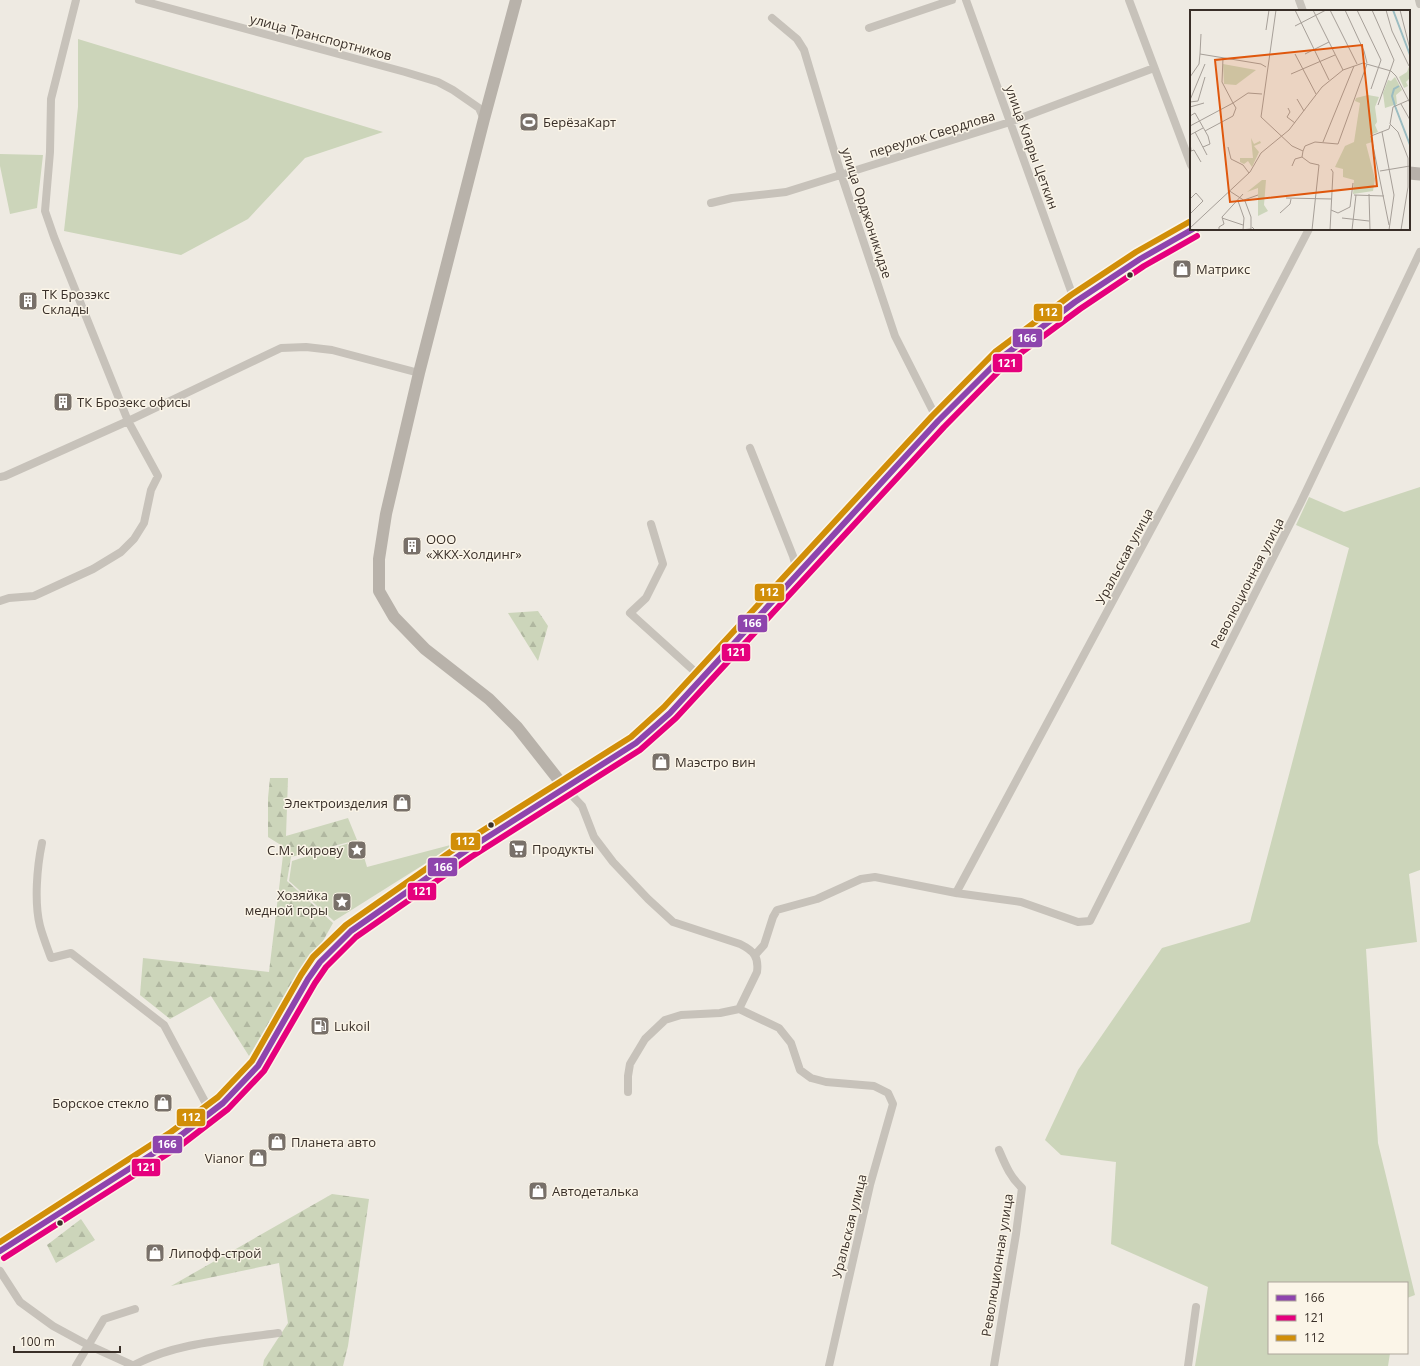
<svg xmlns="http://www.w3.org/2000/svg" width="1420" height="1366" font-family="'Open Sans',sans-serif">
<defs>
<pattern id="forest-firs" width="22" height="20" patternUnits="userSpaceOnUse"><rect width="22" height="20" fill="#ccd5ba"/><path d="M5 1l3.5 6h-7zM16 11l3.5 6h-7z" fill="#b0b7a0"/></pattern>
</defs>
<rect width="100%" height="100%" fill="#eeeae2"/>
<!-- green -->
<path fill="#ccd5ba" d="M 78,39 L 383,132 L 305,158 L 248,219 L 181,255 L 64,231 L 78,107 Z
M 0,154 L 43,155 L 37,208 L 10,214 L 0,166 Z
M 1420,487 L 1420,870 L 1409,874 L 1417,942 L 1366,949 L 1378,1143 L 1415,1295 L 1407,1298 L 1407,1283 L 1269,1283 L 1269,1353 L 1390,1353 L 1388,1366 L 1195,1366 L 1208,1287 L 1111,1244 L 1116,1162 L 1061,1155 L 1045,1140 L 1078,1070 L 1162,948 L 1250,922 L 1349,548 L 1296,525 L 1309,497 L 1344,512 Z
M 359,840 L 367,867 L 458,843 L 334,921 L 289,881 L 292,861 Z"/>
<!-- forest -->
<path fill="url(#forest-firs)" d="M 538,611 L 548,626 L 538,661 L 508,613 Z
M 270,778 L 288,778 L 286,836 L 348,818 L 357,840 L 291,857 L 287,881 L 333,923 L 314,957 L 278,1008 L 249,1056 L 211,996 L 170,1019 L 140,995 L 143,958 L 269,972 L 284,847 L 268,837 L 268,798 Z
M 332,1194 L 369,1199 L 348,1346 L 343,1366 L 263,1366 L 264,1360 L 288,1323 L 279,1263 L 171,1286 Z
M 81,1219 L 95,1240 L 56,1263 L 47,1245 Z"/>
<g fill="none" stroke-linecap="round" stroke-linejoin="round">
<!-- street -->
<path stroke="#c7c2ba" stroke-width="8" d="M 139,0 L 405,72 L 438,82 L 453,90 L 479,108 L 484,119
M 966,0 L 1075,302
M 1129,0 L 1191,165
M 1299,0 L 1303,11
M 1419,0 L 1420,4
M 772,18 L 797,39 L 804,50 L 841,174 L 895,336 L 938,421
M 869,28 L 952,0
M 711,203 L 732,198 L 786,192 L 1010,122 L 1154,68
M 750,448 L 793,556 L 798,574
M 0,477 L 5,476 L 128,421 L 54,237 L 45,211 L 50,152 L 51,99 L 76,0
M 651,524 L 663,564 L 646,598 L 630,613 L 702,678
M 0,601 L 9,598 L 34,596 L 93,569 L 121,552 L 134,539 L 144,523 L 151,490 L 158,476 L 128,421 L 281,348 L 306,347 L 332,350 L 419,373
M 565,788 L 582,806 L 594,837 L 613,862 L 648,899 L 673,922 L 740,944 C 754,951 759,957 757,972 L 739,1009
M 42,843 C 37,867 34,902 40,926 C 43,937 47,947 51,958 L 71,953 L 164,1025 L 211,1113
M 956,893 L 1197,444 L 1309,229
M 755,955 L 764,945 L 773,917 L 777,910 L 817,899 L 861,879 L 875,877 L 956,893 L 1021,902 L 1078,922 L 1090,921 L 1300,504 L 1420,252
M 628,1092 L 628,1076 L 630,1064 L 645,1039 L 665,1020 L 681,1015 L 720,1013 L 739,1009 L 779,1028 L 791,1043 L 800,1070 L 811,1078 L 826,1082 L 874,1086 L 888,1093 L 893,1104 L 870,1185 L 829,1366
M 0,1271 L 20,1302 L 53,1326 L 88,1345 L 134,1366
M 134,1365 C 177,1342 229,1340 278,1333
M 76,1366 L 104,1319 L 135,1309
M 994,1366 L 1016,1234 L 1022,1188 C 1010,1177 1005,1164 999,1150
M 1188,1366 L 1196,1307"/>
<!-- secondary -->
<path stroke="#b8b2aa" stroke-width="12" d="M 516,0 L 484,119 L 419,373 L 386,514 L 379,559 L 379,591 L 394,617 L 425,649 L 489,699 L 517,727 L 565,788"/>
<!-- primary -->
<path stroke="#b7b0a9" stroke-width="13" d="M 1409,173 L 1420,174
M 0,1251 L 176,1139 L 223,1103 L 258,1066 L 308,979 L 320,962 L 331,950 L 351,931 L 467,850 L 581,779 L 636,743 L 670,713 L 938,421 L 1001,358 L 1075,302 L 1140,259 L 1193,229"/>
<defs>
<path id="bus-1" d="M 0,1251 L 176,1139 L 223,1103 L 258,1066 L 308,979 L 320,962 L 351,931 L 467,850 L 636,743 L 670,713 L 938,421 L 1001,358 L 1075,302 L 1140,259 L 1193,229"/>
<path id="bus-2" d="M 4,1258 L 180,1146 L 228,1109 L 264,1071 L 315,983 L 326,967 L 356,937 L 471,857 L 640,750 L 676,718 L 944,427 L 1006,364 L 1080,309 L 1144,266 L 1197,236"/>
<path id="bus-3" d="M 0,1242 L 171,1132 L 218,1097 L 252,1061 L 301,975 L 313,957 L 346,925 L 463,843 L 631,737 L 664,707 L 932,416 L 995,352 L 1071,295 L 1136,252 L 1189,222"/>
</defs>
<!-- bus-1 casing -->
<use href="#bus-1" stroke="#fbf5e8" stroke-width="9"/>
<!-- bus-2 casing -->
<use href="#bus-2" stroke="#fbf5e8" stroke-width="9"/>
<!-- bus-3 casing -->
<use href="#bus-3" stroke="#fbf5e8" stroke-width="9"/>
<!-- bus-1 -->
<use href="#bus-1" stroke="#8e44ad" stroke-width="6"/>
<!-- bus-2 -->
<use href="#bus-2" stroke="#e5007d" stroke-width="6"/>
<!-- bus-3 -->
<use href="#bus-3" stroke="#d18e08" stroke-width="6"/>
</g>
<!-- icons -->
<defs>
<symbol id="stadium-square" viewBox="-11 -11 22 22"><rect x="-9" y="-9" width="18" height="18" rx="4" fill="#787069" stroke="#fbf5e8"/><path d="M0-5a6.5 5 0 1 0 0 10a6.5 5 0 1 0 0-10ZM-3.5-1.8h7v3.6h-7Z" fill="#fff"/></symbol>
<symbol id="shop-square" viewBox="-11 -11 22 22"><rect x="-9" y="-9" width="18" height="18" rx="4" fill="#787069" stroke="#fbf5e8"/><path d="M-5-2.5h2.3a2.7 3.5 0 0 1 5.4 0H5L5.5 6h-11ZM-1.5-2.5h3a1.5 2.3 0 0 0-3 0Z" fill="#fff"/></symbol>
<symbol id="building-square" viewBox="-11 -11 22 22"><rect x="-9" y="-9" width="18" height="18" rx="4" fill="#787069" stroke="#fbf5e8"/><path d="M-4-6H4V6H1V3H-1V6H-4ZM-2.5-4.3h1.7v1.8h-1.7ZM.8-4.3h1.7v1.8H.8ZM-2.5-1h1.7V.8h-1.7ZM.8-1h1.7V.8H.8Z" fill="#fff"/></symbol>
<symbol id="supermarket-square" viewBox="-11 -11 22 22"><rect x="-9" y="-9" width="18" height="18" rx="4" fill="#787069" stroke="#fbf5e8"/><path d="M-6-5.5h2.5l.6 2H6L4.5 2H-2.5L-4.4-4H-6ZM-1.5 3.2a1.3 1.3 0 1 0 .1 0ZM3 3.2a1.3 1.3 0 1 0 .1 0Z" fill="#fff"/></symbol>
<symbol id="sight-square" viewBox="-11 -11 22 22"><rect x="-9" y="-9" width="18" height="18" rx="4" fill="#787069" stroke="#fbf5e8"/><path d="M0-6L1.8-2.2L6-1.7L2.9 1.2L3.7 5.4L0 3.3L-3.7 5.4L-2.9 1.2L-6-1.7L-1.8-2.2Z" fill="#fff"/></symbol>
<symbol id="fuel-square" viewBox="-11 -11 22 22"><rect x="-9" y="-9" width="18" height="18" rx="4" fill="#787069" stroke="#fbf5e8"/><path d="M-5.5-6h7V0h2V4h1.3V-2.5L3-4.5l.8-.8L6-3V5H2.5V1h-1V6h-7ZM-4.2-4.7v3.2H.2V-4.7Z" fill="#fff"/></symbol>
</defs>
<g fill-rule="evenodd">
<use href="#stadium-square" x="518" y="111" width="22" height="22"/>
<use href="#shop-square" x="1171" y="258" width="22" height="22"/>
<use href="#building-square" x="17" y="290" width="22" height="22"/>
<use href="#building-square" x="52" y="391" width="22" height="22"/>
<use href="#building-square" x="401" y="535" width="22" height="22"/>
<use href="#shop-square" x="650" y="751" width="22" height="22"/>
<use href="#shop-square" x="391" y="792" width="22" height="22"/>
<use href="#supermarket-square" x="507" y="838" width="22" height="22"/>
<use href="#sight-square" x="346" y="839" width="22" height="22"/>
<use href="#sight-square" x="331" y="891" width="22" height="22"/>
<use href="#fuel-square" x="309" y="1015" width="22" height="22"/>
<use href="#shop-square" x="152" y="1092" width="22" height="22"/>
<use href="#shop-square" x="266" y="1131" width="22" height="22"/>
<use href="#shop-square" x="247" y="1147" width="22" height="22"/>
<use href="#shop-square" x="527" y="1180" width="22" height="22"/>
<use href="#shop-square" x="144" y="1242" width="22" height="22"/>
</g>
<!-- markers -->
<g fill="#392f28" stroke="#fbf5e8" stroke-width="1.5">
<circle cx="1130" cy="275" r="3.5"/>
<circle cx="491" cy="825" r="3.5"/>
<circle cx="60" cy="1223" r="3.5"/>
</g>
<g text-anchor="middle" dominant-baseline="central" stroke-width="3" stroke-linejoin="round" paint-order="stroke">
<!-- street labels -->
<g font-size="13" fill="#392f28" stroke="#fbf5e8">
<text transform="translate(321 37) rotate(15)">улица Транспортников</text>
<text transform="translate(932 134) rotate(-17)">переулок Свердлова</text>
<text transform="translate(1032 147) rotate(70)">улица Клары Цеткин</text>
<text transform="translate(867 213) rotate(72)">улица Орджоникидзе</text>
<text transform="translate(1124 556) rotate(-62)">Уральская улица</text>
<text transform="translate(1247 583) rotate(-63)">Революционная улица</text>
<text transform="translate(849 1226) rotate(-76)">Уральская улица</text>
<text transform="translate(997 1265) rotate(-81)">Революционная улица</text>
</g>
<!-- poi labels -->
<g font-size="13" fill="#392f28" stroke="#fbf5e8" text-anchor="start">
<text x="543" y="122">БерёзаКарт</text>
<text x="1196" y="269">Матрикс</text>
<text x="42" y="294">ТК Брозэкс<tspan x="42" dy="15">Склады</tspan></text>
<text x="77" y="402">ТК Брозекс офисы</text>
<text x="426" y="539">ООО<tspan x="426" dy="15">«ЖКХ-Холдинг»</tspan></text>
<text x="675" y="762">Маэстро вин</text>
<text x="388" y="803" text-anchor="end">Электроизделия</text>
<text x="532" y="849">Продукты</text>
<text x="343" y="850" text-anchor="end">С.М. Кирову</text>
<text x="328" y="895" text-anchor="end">Хозяйка<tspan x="328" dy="15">медной горы</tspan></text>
<text x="334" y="1026">Lukoil</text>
<text x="149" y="1103" text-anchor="end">Борское стекло</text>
<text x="291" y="1142">Планета авто</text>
<text x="244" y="1158" text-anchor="end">Vianor</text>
<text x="552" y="1191">Автодеталька</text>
<text x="169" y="1253">Липофф-строй</text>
</g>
</g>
<!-- overview -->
<g transform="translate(1190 10)">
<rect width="220" height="220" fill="#eeeae2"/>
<path d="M 33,54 L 66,60 L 46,75 L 34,74 ZM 220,54 L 220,68 L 216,72 L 218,76 L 214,78 L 209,67 L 217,62 ZM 205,67 L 212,80 L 206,85 L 207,94 L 195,98 L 193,83 L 198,70 L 201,71 ZM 178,85 L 189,87 L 185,97 L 187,112 L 185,115 L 188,122 L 180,125 L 182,132 L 176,134 L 185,169 L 183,181 L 163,184 L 164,170 L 153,167 L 153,159 L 145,157 L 155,136 L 164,132 L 170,93 L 165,91 L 166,88 Z" fill="#ccd5ba"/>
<path d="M 61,128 L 64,134 L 70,131 L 71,133 L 64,136 L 69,142 L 62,157 L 58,151 L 54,154 L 50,152 L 50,148 L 63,148 ZM 72,170 L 76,170 L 74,195 L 78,201 L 68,206 L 68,178 L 57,182 Z" fill="#ccd5ba"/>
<path fill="none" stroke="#9bbcc1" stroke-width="2" d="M 203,0 L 220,45M 205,96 L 220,135M 205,96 L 202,86 L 204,79 L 209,76"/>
<path fill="none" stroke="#a69f98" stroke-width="1" d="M 86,0 L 71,107 L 102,136 L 113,141 L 112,147M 105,0 L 139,70M 123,0 L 153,60M 140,0 L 167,54M 155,0 L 174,41 L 177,53M 167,0 L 191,50 L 181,79M 182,0 L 204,50 L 188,95M 196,0 L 202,21 L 219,56M 210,0 L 220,39M 105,16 L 136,0M 76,20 L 79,0M 11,24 L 10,44 L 71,54 L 76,57M 105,44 L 126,84M 115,44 L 139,32M 101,64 L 145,45M 0,67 L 9,54 L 10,44M 107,89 L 114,101M 0,90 L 15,54M 0,92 L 8,91 L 15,67M 211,94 L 220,110M 0,97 L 14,93M 98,98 L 100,102 L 97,107 L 105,113M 0,106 L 5,103 L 18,126 L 20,134 L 13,137M 0,116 L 43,93 L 32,72 L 33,48M 15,121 L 43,106 L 46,98 L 43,93 L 58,83 L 72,84M 5,122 L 17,145M 192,122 L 204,185 L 199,220M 0,125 L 13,118M 0,132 L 1,141 L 4,140 L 11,152M 133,132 L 164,56M 38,137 L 41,149 L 53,155 L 59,163M 113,141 L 115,136 L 125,132 L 148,134 L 177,54M 102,156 L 105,149 L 112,147 L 120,153 L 129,155 L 122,220M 190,161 L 220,156M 38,180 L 55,191 L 61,207 L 61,219 L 50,220M 179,184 L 180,220M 164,185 L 194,186M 96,188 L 142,189M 0,189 L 6,183 L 13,191 L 0,204M 54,190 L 68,185M 48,191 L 54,208 L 53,220M 141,200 L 148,203 L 160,197 L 163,173M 90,203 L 100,194 L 101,189M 32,208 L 53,215M 152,208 L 179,211M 199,215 L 181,126 L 199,119 L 200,115M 62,217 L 65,220 L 86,220M 0,218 L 60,162 L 71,143 L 99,120 L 132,77 L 153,60 L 173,53 L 201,61 L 206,66 L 220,93M 29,220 L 29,217 L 34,214 L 32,207 L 53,184M 140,220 L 143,162 L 141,159M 162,220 L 166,185M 211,220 L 218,177 L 218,148 L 208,122 L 200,114 L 203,97 L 219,90"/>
<path fill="#df570d" fill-opacity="0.15" stroke="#df570d" stroke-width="2" d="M 172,35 L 187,176 L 40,192 L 25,50 Z"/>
<rect width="220" height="220" fill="none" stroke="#392f28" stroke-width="2"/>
</g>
<g stroke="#fbf5e8" stroke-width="1.5">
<rect x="1033" y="303" width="30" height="19" rx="4" fill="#d18e08"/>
<rect x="1012" y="328" width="31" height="20" rx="4" fill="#8e44ad"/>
<rect x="992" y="353" width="31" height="20" rx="4" fill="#e5007d"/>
<rect x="754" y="583" width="31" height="19" rx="4" fill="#d18e08"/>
<rect x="737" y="614" width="31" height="19" rx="4" fill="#8e44ad"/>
<rect x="721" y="643" width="30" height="19" rx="4" fill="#e5007d"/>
<rect x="450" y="832" width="31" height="19" rx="4" fill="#d18e08"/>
<rect x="427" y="857" width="31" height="20" rx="4" fill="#8e44ad"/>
<rect x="407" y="882" width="30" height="19" rx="4" fill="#e5007d"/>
<rect x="176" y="1108" width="30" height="19" rx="4" fill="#d18e08"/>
<rect x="152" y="1135" width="31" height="19" rx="4" fill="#8e44ad"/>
<rect x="131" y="1158" width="30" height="19" rx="4" fill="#e5007d"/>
</g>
<g font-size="11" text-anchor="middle" font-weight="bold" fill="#fff">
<text x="1048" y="316">112</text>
<text x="1027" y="342">166</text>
<text x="1007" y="367">121</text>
<text x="769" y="596">112</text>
<text x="752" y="627">166</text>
<text x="736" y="656">121</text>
<text x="465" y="845">112</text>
<text x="443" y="871">166</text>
<text x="422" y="895">121</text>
<text x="191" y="1121">112</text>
<text x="167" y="1148">166</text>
<text x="146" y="1171">121</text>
</g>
<!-- legend -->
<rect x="1268" y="1282" width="140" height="72" fill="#fbf5e8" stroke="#ada69b"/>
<rect x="1276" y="1295" width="20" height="6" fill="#8e44ad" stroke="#ada69b"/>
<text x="1304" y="1302" font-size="12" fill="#392f28">166</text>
<rect x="1276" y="1315" width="20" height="6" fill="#e5007d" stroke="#ada69b"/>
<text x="1304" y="1322" font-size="12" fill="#392f28">121</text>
<rect x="1276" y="1335" width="20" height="6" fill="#d18e08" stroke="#ada69b"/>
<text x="1304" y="1342" font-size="12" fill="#392f28">112</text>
<!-- scale -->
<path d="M14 1346v6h106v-6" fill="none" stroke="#392f28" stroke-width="2"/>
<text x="20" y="1346" font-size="12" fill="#392f28" stroke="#fbf5e8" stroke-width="3" paint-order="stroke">100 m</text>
</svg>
